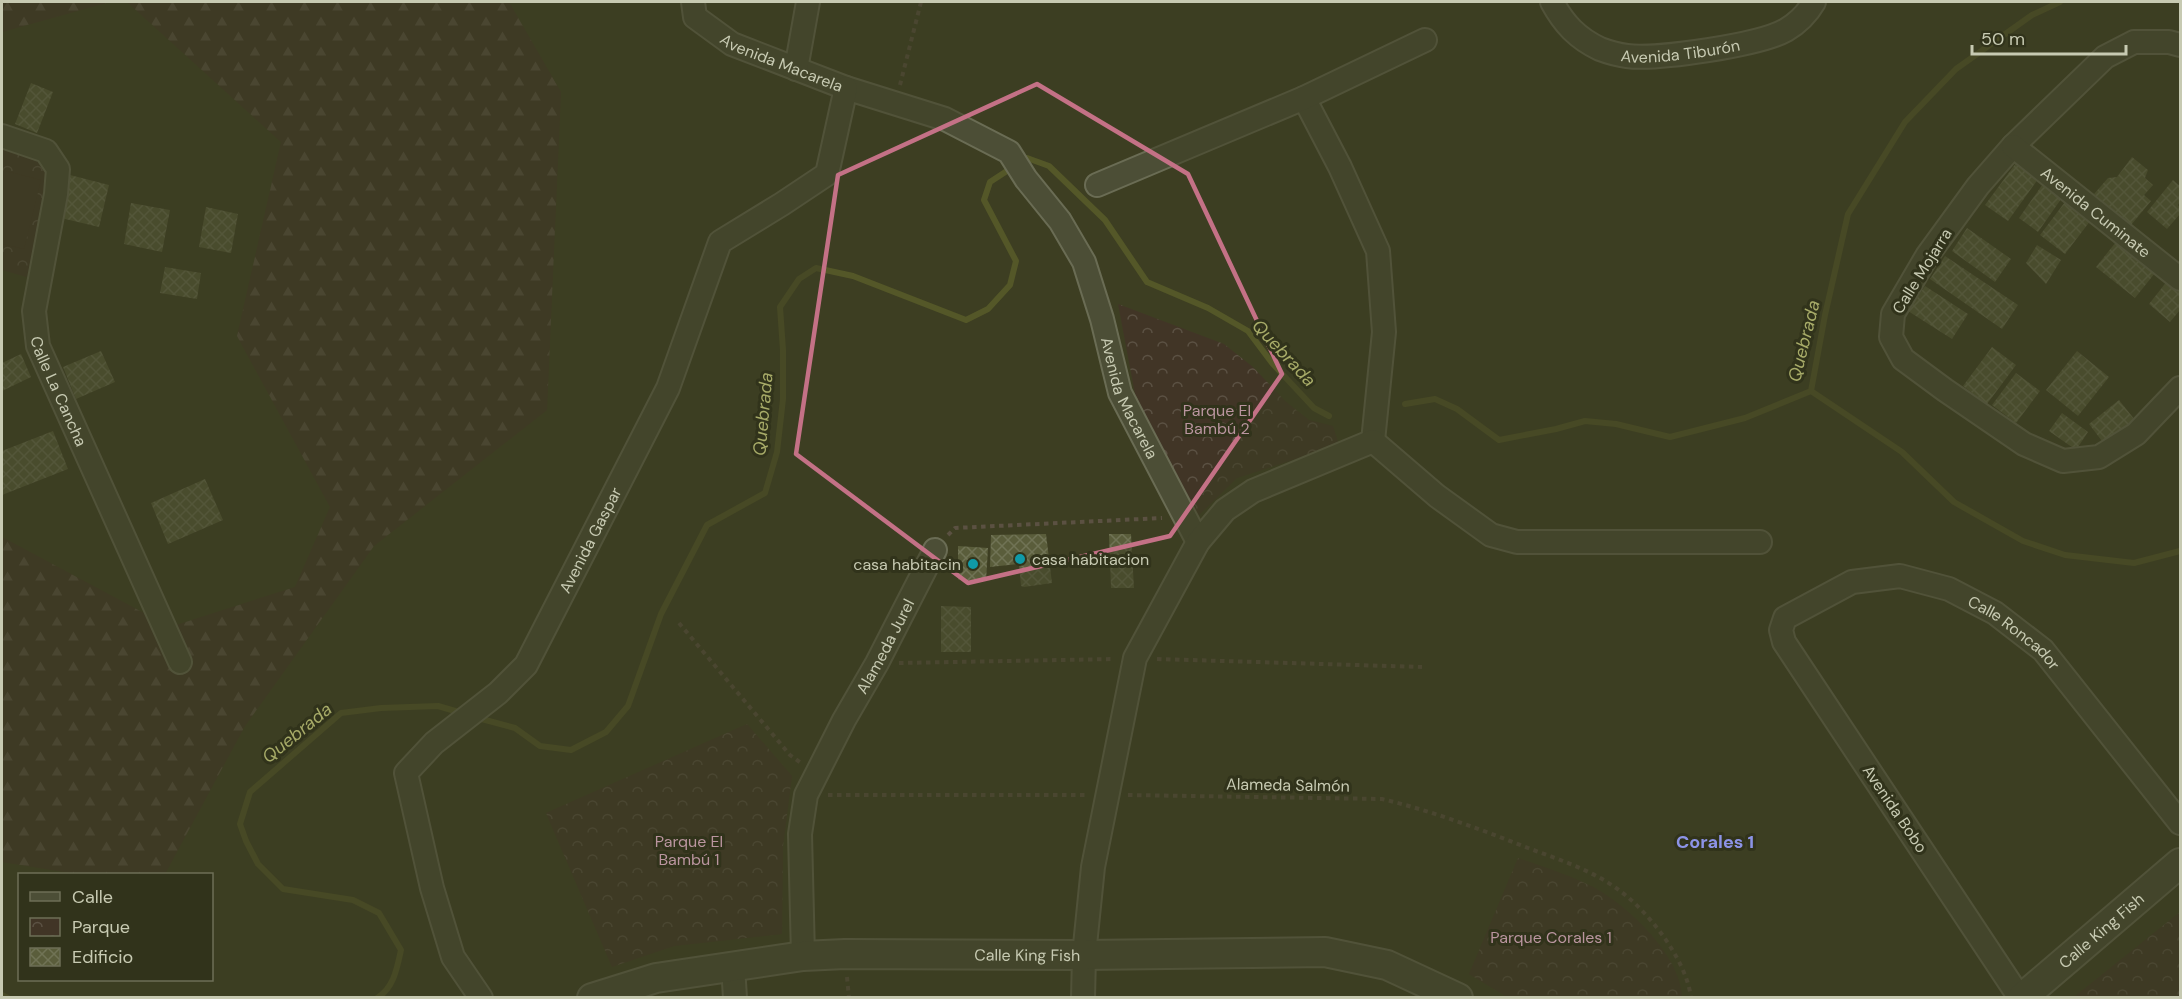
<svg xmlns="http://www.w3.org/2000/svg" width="2182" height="999" font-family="'DM Sans',sans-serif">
<defs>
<pattern id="forest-firs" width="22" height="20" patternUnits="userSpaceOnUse" patternTransform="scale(1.5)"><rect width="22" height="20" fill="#413526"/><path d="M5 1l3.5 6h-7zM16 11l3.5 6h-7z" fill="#5b5143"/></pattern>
<pattern id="park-crowns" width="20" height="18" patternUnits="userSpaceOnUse" patternTransform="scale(1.5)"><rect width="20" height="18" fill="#413526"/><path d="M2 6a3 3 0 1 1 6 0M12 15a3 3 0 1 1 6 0" fill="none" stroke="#5b5143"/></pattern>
<pattern id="building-cross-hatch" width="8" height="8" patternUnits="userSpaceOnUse" patternTransform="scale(1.5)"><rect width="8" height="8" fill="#5a5d3b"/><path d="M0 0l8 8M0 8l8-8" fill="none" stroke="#707355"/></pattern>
</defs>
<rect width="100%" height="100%" fill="#3d3e22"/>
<!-- forest -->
<path fill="url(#forest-firs)" d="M 2,2 L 110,2 L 2,32 Z
M 127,2 L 509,2 L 561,92 L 547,410 L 374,546 L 245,726 L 165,874 L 77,874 L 2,862 L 2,537 L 170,627 L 295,587 L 330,507 L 237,336 L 281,142 Z"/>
<!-- park -->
<path fill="url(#park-crowns)" d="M 2,148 C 29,156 42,151 50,183 L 27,277 L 2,270 Z
M 1118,304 L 1224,344 L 1253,367 L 1285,401 L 1309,420 L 1333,426 L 1339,445 L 1237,478 L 1196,518 L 1135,394 Z
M 747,724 L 792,776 L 783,846 L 782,934 L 674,946 L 612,967 L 546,813 Z
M 1518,858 C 1541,866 1565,874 1587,884 C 1624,901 1681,955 1682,997 L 1507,997 L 1469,974 Z
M 2180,912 L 2180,997 L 2074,997 Z"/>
<!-- pitch -->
<path fill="#413526" d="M 2,170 L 41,180 L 24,249 L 2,244 Z"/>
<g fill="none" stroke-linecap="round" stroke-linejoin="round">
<!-- stream -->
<path stroke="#545728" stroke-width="6" d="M 1022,162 L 1027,158 L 1049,166 L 1105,220 L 1147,282 L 1208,308 L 1248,331 L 1272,363 L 1314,408 L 1329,416
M 1811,391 L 1825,315 L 1848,214 L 1905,122 L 1956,69 L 2032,15 L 2060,2
M 1811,391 L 1902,452 L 1954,502 L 2023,541 L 2065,555 L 2134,563 L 2180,551
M 1405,404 L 1435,399 L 1457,409 L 1499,440 L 1556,429 L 1585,421 L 1616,424 L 1670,437 L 1745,418 L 1811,391
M 478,718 L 515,728 L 540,746 L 571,750 L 606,732 L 628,706 L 661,614 L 707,525 L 765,493 L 777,452 L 783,399 L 783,350 L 780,307 L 799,279 L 816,268 L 853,276 L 966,320 L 988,309 L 1010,285 L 1016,261 L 984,200 L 990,182 L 1013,167
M 2,995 L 8,998
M 377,998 C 394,988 397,968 401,950 L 379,913 L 353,900 L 283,889 L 258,864 L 246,841 L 240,824 L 250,792 L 341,713 L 381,708 L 438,706 L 462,713"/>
</g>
<!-- building -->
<path fill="url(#building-cross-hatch)" d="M 31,83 L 53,92 L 37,133 L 15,124 Z
M 2132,157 L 2148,170 L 2145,178 L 2153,185 L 2144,195 L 2151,201 L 2131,225 L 2094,194 L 2108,178 L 2117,177 Z
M 2019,159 L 2041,175 L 2008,221 L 1985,205 Z
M 70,175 L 109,185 L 99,227 L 61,218 Z
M 2047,178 L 2066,192 L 2038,232 L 2019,218 Z
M 2173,180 L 2180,186 L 2180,202 L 2178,205 L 2180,208 L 2180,214 L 2167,229 L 2147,212 Z
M 2065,202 L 2094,216 L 2065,254 L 2040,235 Z
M 131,203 L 170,210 L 162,252 L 124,244 Z
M 206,207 L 238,214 L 231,253 L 199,247 Z
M 1967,228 L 2011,259 L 1995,282 L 1952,251 Z
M 2120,237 L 2159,268 L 2135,298 L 2096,267 Z
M 2037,245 L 2061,260 L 2046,284 L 2026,263 Z
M 1945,256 L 2018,305 L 2002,329 L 1930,279 Z
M 165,267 L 201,273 L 197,299 L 160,293 Z
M 2172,275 L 2180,282 L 2180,310 L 2170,322 L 2149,304 Z
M 1925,286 L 1968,314 L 1952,339 L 1908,311 Z
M 1992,347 L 2016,365 L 1987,404 L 1963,386 Z
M 101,351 L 115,382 L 76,399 L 63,367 Z
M 2077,351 L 2109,377 L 2078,416 L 2046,390 Z
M 21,354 L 31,377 L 2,391 L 2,363 Z
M 2016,373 L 2040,391 L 2016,423 L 1992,405 Z
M 2119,400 L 2139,425 L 2108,449 L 2089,424 Z
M 2062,413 L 2088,432 L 2076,450 L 2049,431 Z
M 53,431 L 68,469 L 2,495 L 2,451 Z
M 205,479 L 223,520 L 168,544 L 151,503 Z
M 1046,534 L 1052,583 L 1024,587 L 1021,586 L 1019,564 L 990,567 L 991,535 Z
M 1109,534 L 1131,534 L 1134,588 L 1111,588 Z
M 958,546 L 988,548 L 986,581 L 958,580 Z
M 941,606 L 971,607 L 971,652 L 941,652 Z"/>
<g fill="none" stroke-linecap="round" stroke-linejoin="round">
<defs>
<g id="minor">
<path id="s1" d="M 693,2 L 695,17 L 732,44 L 846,88 L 945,119 L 1009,152 L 1026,179 L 1060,221 L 1084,262 L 1102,319 L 1120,393 L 1198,542"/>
<path id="s2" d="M 1552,2 C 1564,24 1577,38 1600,49 C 1608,52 1619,55 1627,56 C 1657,60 1760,45 1786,30 C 1798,23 1807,14 1814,2"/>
<path d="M 2180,45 L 2169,42 L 2134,42 L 2105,57 L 2013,146 L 1978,186 L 1927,256 L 1893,314 L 1891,337 L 1903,359 L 1945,390 L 2024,444 L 2063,461 L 2099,457 L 2136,434 L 2180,388"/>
<path d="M 796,69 L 808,2"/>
<path d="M 1304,98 L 1340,167 L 1378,251 L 1384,332 L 1373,441"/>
<path id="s3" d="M 2,136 L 46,151 L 58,169 L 56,194 L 34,311 L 38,346 L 180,662"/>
<path id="s4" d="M 2013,146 L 2180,279"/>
<path d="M 1097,185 L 1304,98 L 1425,40"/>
<path id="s5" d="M 803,956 L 800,834 L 806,795 L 844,720 L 877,663 L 935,550"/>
<path d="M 733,966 L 735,998"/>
<path id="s6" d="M 481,998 L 453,957 L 432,888 L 406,773 L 434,743 L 498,693 L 526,665 L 668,388 L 720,242 L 782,204 L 827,174 L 846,88"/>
<path d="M 1083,998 L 1084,955 L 1093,867 L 1135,658 L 1198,542 L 1225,510 L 1253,491 L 1373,441 L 1437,496 L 1491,535 L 1517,542 L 1760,542"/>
<path id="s7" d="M 2020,998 L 1784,642 L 1781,630 L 1785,618 L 1852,582 L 1900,576 L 1949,589 L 1995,613 L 2043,650 L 2180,823"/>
</g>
<g id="tertiary">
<path id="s8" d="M 592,998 L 656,978 L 803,956 L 845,954 L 1084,955 L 1325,952 L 1387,965 L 1458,998"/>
<path id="s9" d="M 2022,998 L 2180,863"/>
</g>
</defs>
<!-- minor casing -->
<use href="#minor" stroke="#6a6c54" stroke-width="26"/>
<!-- tertiary casing -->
<use href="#tertiary" stroke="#6a6c54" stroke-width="32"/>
<!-- path -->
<path stroke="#5b5142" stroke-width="4" stroke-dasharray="4.5 4.5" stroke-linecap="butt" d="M 900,85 L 921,2
M 948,535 L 955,528 L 1162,518
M 679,623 L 790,755 L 801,763
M 1157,659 L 1422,667
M 899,663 L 1113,659
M 828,795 L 1087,795
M 1128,795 L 1382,799 C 1432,811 1480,829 1528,848 C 1563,861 1601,873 1630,899 C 1655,921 1687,963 1691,998
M 847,977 L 849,998"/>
<!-- minor -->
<use href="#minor" stroke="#4c4e36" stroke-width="22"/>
<!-- tertiary -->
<use href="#tertiary" stroke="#4c4e36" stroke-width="28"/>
</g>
<!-- marked area -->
<path d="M0 0H2182V999H0ZM 1037,84 L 1188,174 L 1282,374 L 1170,536 L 968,583 L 796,454 L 838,175 Z" fill="#3d3e22" fill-opacity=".55" fill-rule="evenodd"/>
<path fill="none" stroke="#c47186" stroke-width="4.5" stroke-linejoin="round" d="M 1037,84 L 1188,174 L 1282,374 L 1170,536 L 968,583 L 796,454 L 838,175 Z"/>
<!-- markers -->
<g fill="#0f9aa8" stroke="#31331b" stroke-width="2">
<circle cx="1020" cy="559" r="6"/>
<circle cx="973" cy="564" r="6"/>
</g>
<g text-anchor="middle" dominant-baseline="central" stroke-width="6" stroke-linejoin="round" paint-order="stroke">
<!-- street labels -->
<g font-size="16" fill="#c7cab2" stroke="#31331b">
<text stroke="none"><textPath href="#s2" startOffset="150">Avenida Tiburón</textPath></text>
<text stroke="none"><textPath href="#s1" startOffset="114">Avenida Macarela</textPath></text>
<text stroke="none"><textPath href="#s4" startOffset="106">Avenida Cuminate</textPath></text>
<text transform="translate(1922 271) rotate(-58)">Calle Mojarra</text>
<text stroke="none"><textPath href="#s3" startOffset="297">Calle La Cancha</textPath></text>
<text stroke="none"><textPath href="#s1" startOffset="636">Avenida Macarela</textPath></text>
<text stroke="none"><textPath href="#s6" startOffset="542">Avenida Gaspar</textPath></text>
<text stroke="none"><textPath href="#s7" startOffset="706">Calle Roncador</textPath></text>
<text stroke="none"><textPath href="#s5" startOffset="330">Alameda Jurel</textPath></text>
<text transform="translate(1288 785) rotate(1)">Alameda Salmón</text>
<text transform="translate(1895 809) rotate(56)">Avenida Bobo</text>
<text stroke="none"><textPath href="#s9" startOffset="104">Calle King Fish</textPath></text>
<text stroke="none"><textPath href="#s8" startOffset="440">Calle King Fish</textPath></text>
</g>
<!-- park labels -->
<g font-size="16" fill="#ba959f" stroke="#31331b">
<text x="1217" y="410">Parque El<tspan x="1217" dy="18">Bambú 2</tspan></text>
<text x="689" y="841">Parque El<tspan x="689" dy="18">Bambú 1</tspan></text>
<text x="1551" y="937">Parque Corales 1</text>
</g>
<!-- poi labels -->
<g font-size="16" fill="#c7cab2" stroke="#31331b" text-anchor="start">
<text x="1032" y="559">casa habitacion</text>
<text x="961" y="564" text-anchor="end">casa habitacin</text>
</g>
<!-- water labels -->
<g font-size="18" font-style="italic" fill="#a7ab68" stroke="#31331b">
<text transform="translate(1804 341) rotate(-76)">Quebrada</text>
<text transform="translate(1284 353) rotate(47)">Quebrada</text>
<text transform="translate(763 414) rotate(-85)">Quebrada</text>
<text transform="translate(297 733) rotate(-39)">Quebrada</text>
</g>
<!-- neighbourhood labels -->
<g font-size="18" font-weight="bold" fill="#8c93e6" stroke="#31331b">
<text x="1715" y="842">Corales 1</text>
</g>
</g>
<!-- border -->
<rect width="2182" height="999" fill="none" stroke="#c7cab2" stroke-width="6"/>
<!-- legend -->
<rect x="18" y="873" width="195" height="108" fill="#31331b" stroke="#6d6f57" stroke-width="1.5"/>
<rect x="30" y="892" width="30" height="9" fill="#4c4e36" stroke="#6d6f57" stroke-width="1.5"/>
<text x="72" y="903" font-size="18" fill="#c7cab2">Calle</text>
<rect x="30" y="918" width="30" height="18" fill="url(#park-crowns)" stroke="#6d6f57" stroke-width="1.5"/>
<text x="72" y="933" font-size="18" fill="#c7cab2">Parque</text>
<rect x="30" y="948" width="30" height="18" fill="url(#building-cross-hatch)" stroke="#6d6f57" stroke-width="1.5"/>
<text x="72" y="963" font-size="18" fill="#c7cab2">Edificio</text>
<!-- scale -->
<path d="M1972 45v9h154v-9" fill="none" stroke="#c7cab2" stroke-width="3"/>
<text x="1981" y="45" font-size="18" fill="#c7cab2" stroke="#31331b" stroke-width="4.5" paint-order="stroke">50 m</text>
</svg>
